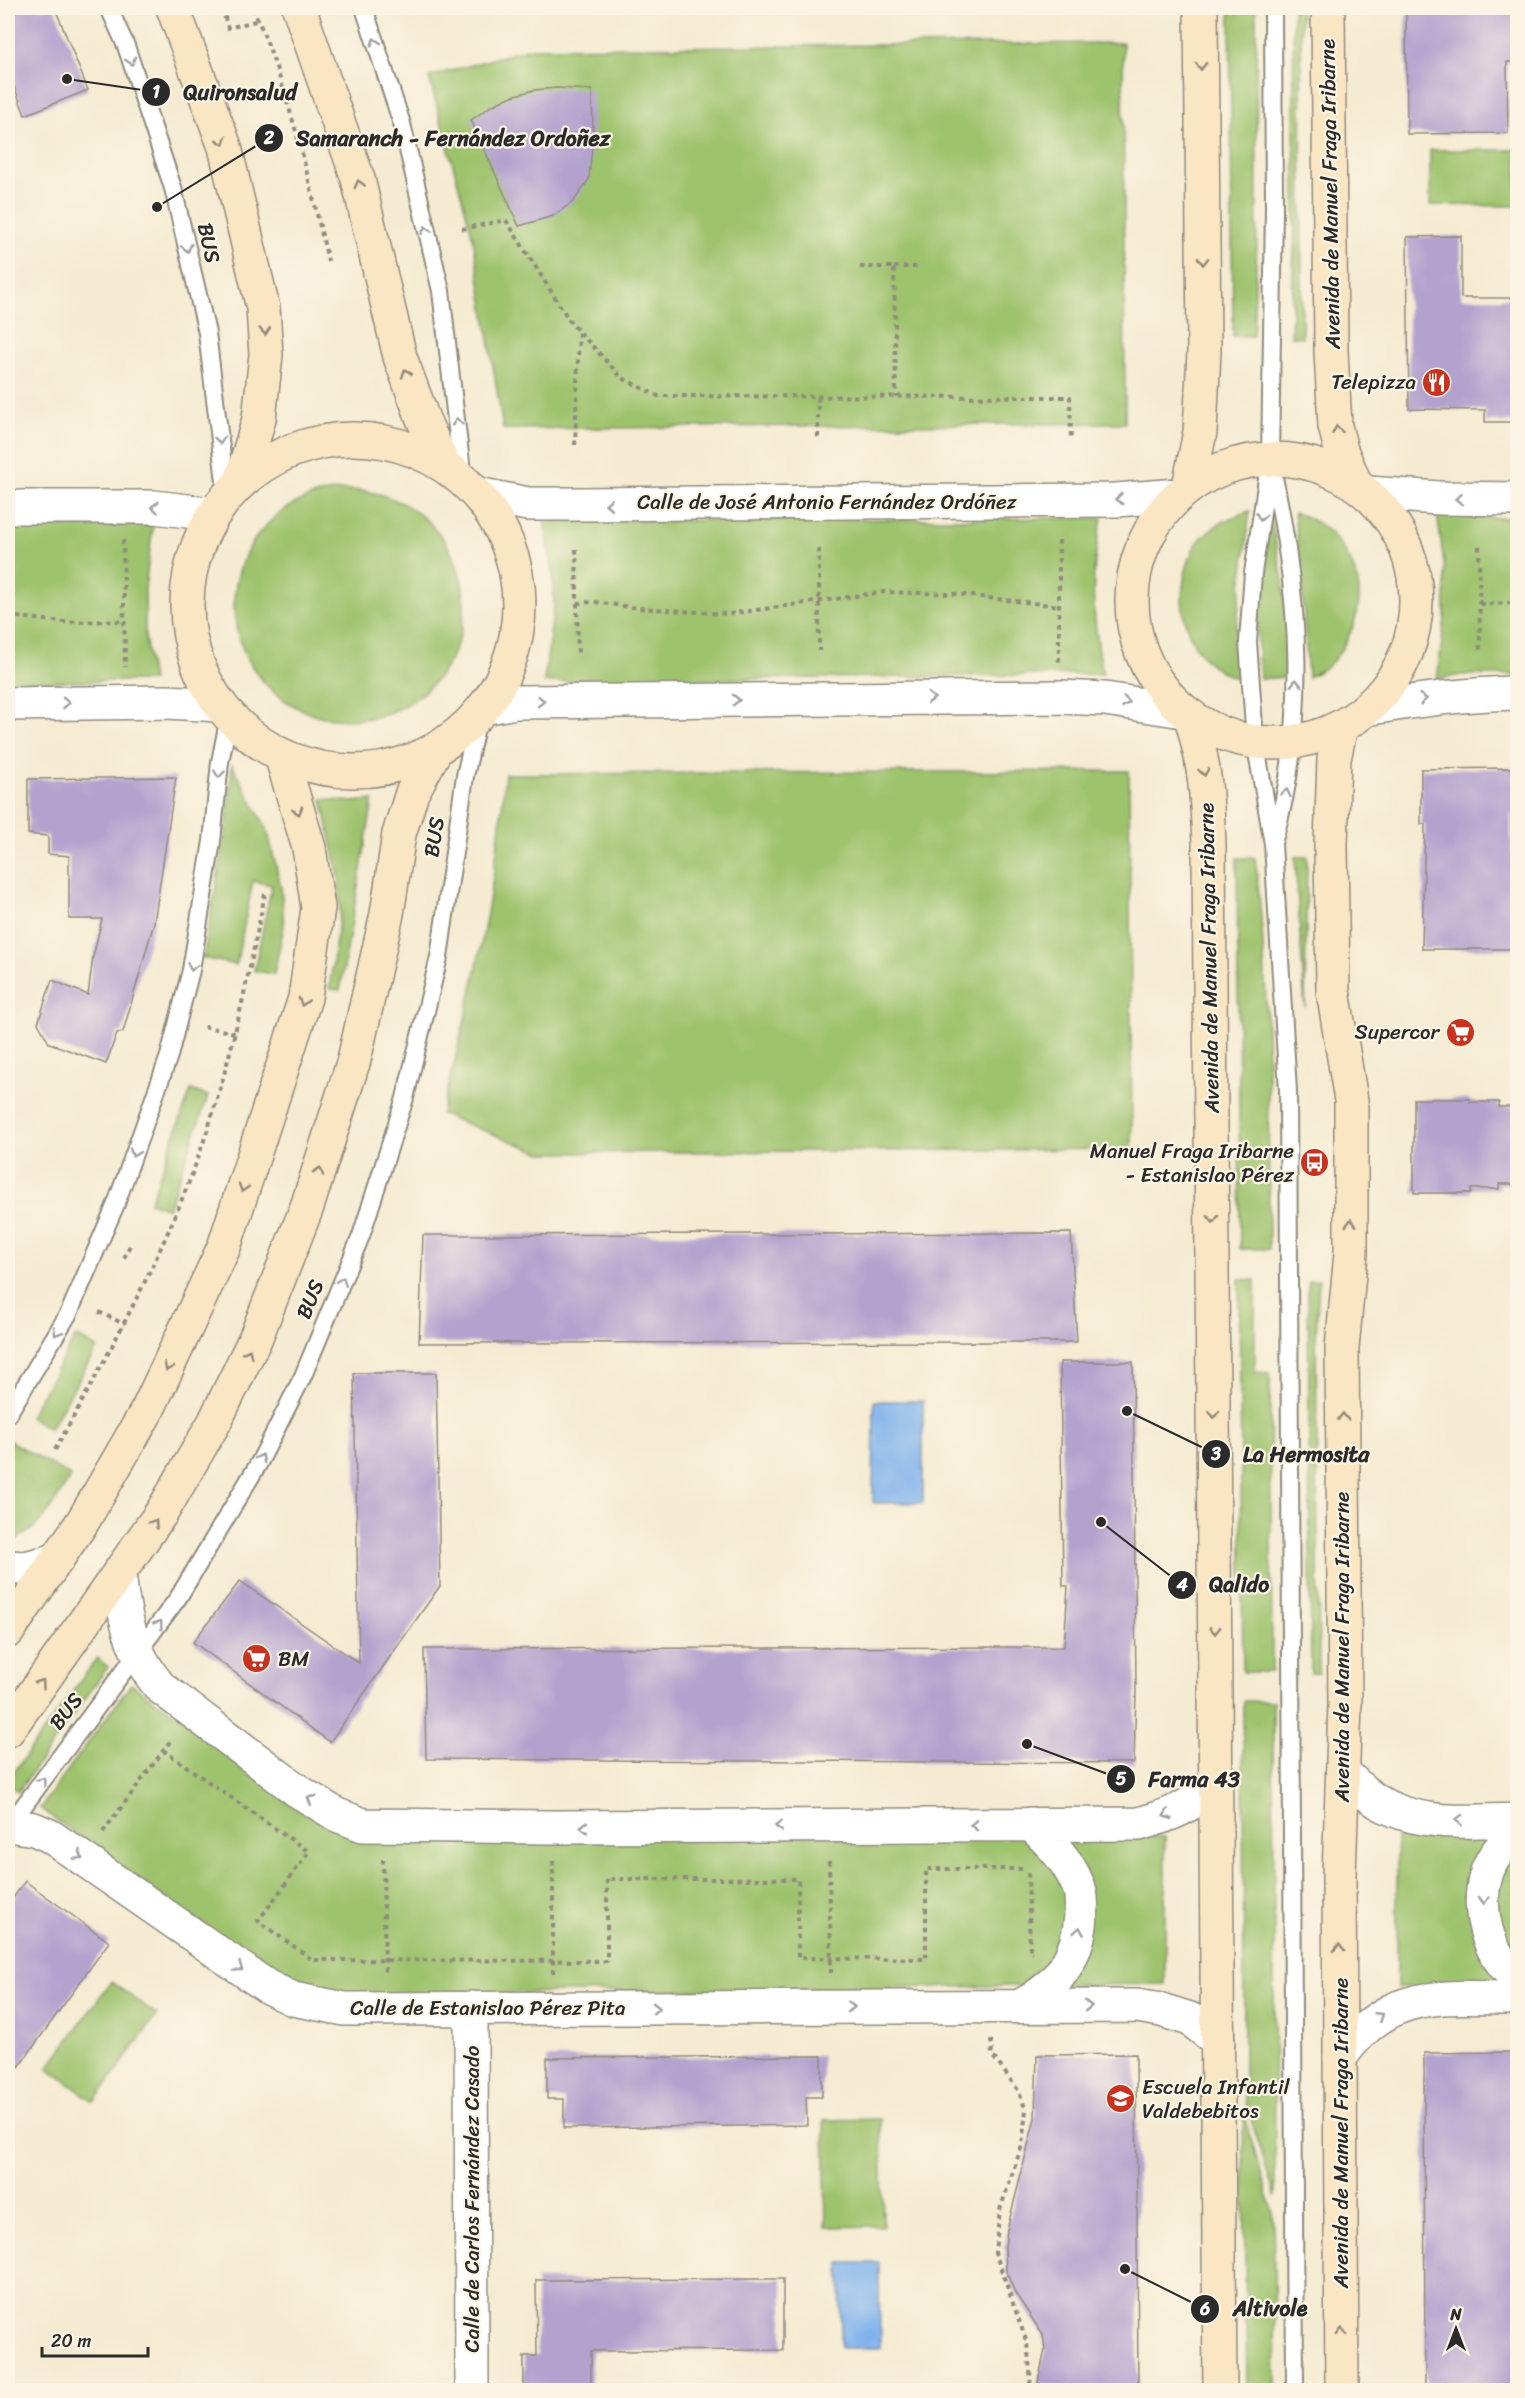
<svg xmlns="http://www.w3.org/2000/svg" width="1525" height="2398" font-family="Sriracha,sans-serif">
<rect width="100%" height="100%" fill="#fcf5e5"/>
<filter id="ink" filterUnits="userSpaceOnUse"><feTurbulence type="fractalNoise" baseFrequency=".0167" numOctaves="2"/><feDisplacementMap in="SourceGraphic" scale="12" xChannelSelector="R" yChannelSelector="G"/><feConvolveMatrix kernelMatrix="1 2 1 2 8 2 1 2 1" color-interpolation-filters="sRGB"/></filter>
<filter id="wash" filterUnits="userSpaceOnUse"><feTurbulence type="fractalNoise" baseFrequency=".008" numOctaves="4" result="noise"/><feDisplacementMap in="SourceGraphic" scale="24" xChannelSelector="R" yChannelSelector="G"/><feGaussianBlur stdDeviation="1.35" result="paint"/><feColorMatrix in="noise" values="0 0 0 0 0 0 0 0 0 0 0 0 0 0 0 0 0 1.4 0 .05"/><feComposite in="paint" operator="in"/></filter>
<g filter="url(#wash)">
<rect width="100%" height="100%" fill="#f5ebd2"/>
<!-- green -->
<path fill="#9ec36d" stroke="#64774c" stroke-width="1.5" d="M 1230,8 L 1256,8 L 1257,241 L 1253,336 L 1233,336 Z
M 1293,8 L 1301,8 L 1302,337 L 1291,336 L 1295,214 Z
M 1123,43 L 1125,423 L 503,429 L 473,238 L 429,77 L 531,48 Z
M 1430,150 L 1517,150 L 1517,206 L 1430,205 Z
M234 605a115 115 0 1 1 230 0a115 115 0 1 1-230 0Z
M 1250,511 L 1236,630 L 1239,679 C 1232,676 1224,674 1218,670 C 1187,648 1177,610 1185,575 C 1188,563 1191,550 1199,541 C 1212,525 1231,517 1250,511 Z
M 1294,513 C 1329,521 1354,555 1359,590 C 1361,615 1347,645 1331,663 C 1326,669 1315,673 1308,677 L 1300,558 Z
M 1437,513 L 1466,517 L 1517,518 L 1517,675 L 1462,675 L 1437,679 L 1445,618 L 1445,571 Z
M 1271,517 L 1283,581 L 1287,628 L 1286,677 L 1260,679 C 1254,622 1262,572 1271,517 Z
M 1102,518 C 1089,574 1092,617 1103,674 L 544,682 L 554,605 L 553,572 L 544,521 Z
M 153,525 L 145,588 L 145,636 L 152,681 L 8,682 L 8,526 Z
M 232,765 L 267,829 L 281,887 L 284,926 L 274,974 L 254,971 L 272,885 L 253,881 L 236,965 L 203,958 L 227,824 Z
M 1129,771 L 1132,1149 L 542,1153 L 441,1114 C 471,1003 496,890 505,774 Z
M 322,799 L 353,802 L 373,800 L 340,990 L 329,989 L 340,913 L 339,877 Z
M 1295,857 L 1307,857 L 1305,1007 Z
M 1237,858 L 1255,858 C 1271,988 1268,1119 1269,1249 L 1240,1249 Z
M 191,1090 L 208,1096 L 168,1209 L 150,1202 Z
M 1239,1279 L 1255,1280 L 1255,1372 L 1270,1373 L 1272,1672 L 1243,1672 Z
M 1319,1280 L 1316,1334 L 1319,1673 L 1311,1673 L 1308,1281 Z
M 76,1336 L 97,1348 L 50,1429 L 29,1417 Z
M 8,1440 L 71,1476 C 52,1506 42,1530 8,1543 Z
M 97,1658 L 108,1667 L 18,1792 L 8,1784 L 8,1780 Z
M 131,1684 L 349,1832 L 1165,1837 L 1165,1984 L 359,1995 L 289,1988 L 40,1808 Z
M 1243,1701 L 1273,1701 L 1275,2196 L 1244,2097 Z
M 1517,1830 L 1517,1986 L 1397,1987 L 1397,1831 Z
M 111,1982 L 157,2015 L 94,2102 L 48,2068 Z
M 1243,2112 L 1273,2213 L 1276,2390 L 1247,2390 Z
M 881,2119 L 883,2226 L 826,2227 L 824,2120 Z"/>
<!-- water -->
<path fill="#7fb2ec" stroke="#556e8c" stroke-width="1.5" d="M 874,1401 L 923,1401 L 923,1503 L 873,1503 Z
M 840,2263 L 879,2263 L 880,2348 L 841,2348 Z"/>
<g id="blocks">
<!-- building -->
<path fill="#b4a2ce" d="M 8,8 L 55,8 L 88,90 L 25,115 L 8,70 Z
M 1406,8 L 1518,8 L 1518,62 L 1507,62 L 1508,133 L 1407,134 Z
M 557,88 L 592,90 L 593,135 L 589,179 L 574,201 L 553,216 L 519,226 L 471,120 L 493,105 L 512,96 L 534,90 Z
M 1461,236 L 1461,298 L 1518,298 L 1518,422 L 1485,422 L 1485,410 L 1409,409 L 1407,237 Z
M 1514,768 L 1514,814 L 1511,814 L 1511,830 L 1516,949 L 1422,949 L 1425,824 L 1421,824 L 1421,769 Z
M 176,777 L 154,923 L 123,1032 L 117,1033 L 106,1064 L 49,1043 L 38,1023 L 52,980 L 88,995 L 93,957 L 102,919 L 69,919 L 69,856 L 48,854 L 48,836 L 28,834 L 28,779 Z
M 1414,1099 L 1470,1099 L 1470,1102 L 1499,1102 L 1499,1107 L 1518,1107 L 1518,1184 L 1499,1184 L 1499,1189 L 1471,1189 L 1471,1193 L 1414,1193 Z
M 1071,1233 L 1077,1342 L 419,1343 L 423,1235 Z
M 1060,1362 L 1133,1362 L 1136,1691 L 1134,1763 L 426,1759 L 424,1649 L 1064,1647 L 1068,1586 L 1063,1586 Z
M 354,1373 L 436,1373 L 440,1586 L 330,1742 L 193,1642 L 240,1581 L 359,1663 Z
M 25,1881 L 109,1942 L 8,2082 L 8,1905 Z
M 1518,2052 L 1518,2391 L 1425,2391 L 1424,2053 Z
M 1136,2054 L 1138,2391 L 1036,2391 L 1045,2350 L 1043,2335 L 1015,2293 L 1006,2271 L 1005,2248 L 1007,2230 L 1035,2118 L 1037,2055 Z
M 822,2056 L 822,2097 L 806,2097 L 807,2125 L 564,2128 L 564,2099 L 547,2099 L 547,2058 Z
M 783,2279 L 783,2350 L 591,2351 L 591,2391 L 524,2391 L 524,2356 L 537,2356 L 536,2280 Z"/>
</g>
</g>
<g filter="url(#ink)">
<use href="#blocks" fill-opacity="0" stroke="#908b7e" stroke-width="1.5"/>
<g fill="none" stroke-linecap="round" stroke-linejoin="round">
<defs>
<path id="lane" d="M 109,8 L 126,46 L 173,188 L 207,333 L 227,498
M 364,8 L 402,124 L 441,291 L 463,480
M 1273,8 L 1274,209 L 1270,459 L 1253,573 L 1248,642 L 1255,741 L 1273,844 L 1288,1091 L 1295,2390
M 1272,468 C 1299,591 1309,718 1274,840
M 8,1414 L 69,1313 L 116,1204 L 169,1056 L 191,970 L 212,841 L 220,762 L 229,717
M 8,1827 L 178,1598 L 259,1463 L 303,1376 L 361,1236 L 405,1098 L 439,957 L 465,776 L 479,714"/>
<path id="street" d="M 1368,493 L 1439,498 L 1518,499
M 477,494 L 528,504 L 576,504 L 1116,500 L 1178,495
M 8,507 L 154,507 L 213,514
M 8,704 L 167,702 L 219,705
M 483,708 L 516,702 L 1060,697 L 1105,699 L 1183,711
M 1366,709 C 1416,700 1466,694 1518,693
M 8,1567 L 25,1568 L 57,1560
M 119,1574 C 124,1617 131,1653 160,1687 L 298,1791 L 337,1815 L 363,1825 L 553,1827 L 1139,1824 C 1174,1814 1189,1808 1216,1783
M 1343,1772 C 1357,1786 1371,1800 1390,1808 C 1428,1826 1477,1821 1518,1820
M 8,1825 L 34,1829 L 50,1836 L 268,1987 L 293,1999 L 345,2009 L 1137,2006 L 1161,2010 L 1190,2019 L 1218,2041
M 1518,1832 C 1505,1842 1492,1856 1487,1872 C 1475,1909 1487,1955 1518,1978
M 1020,2006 C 1057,1988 1079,1956 1081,1915 C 1082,1904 1082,1892 1077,1883 C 1067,1859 1049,1842 1031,1824
M 471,2008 L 472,2390
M 1340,2058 C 1388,1987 1442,1998 1518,1998"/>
<path id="secondary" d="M 173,8 L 225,147 L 263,308 L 266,355 L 259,419 L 241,481
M 299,8 L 358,179 L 400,357 L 423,419 L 444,466
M 1328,8 L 1331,351 L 1335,426 L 1341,450 L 1356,485
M187 605a166 166 0 1 1 332 0a166 166 0 1 1-332 0Z
M1132 601a142 142 0 1 1 284 0a142 142 0 1 1-284 0Z
M 1189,486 L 1200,432 L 1204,351 L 1201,8
M 1190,715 C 1205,761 1207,797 1209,844 L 1220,2390
M 1341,726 L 1334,759 L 1331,844 L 1333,991 L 1351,1100 L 1351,1253 L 1342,1348 L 1345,1703 L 1339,1876 L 1342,2390
M 8,1631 L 83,1521 L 148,1409 L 224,1247 L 305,998 L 318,908 L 309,848 L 281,755
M 8,1730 L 162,1512 L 214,1423 L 256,1337 L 307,1207 L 354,1060 L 387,914 L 399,834 L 412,793 L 436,749"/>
</defs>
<!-- lane casing -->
<use href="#lane" stroke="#908b7e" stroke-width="20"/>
<!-- street casing -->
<use href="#street" stroke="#908b7e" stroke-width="36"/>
<!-- secondary casing -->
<use href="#secondary" stroke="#908b7e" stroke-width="36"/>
<!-- path -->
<path stroke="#908b7e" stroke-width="4" stroke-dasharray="4.5 4.5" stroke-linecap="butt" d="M 222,8 L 228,28 L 259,20
M 253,8 C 288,88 308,175 328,261
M 462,229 L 506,220 L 571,323 L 622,378 L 658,396 L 1070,397 L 1071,440
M 860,267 L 894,267 L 896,397
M 894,267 L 918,267
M 818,397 L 818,440
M 575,445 L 579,331
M 123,540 L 125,667
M 1059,540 L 1059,662
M 1479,546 L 1480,654
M 576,549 L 578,657
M 819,549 L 819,651
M 577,603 L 595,602 L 638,608 L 728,614 L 884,592 L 955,594 L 1059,606
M 1480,604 L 1518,603
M 8,616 L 65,622 L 124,621
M 205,1029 L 206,1027 L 235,1033
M 124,1258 L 131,1243
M 99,1312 L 124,1324
M 55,1450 C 108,1355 162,1258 199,1155 C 229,1070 247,983 265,894
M 163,1750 L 309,1852 L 258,1921 L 313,1960 L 607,1961 L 607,1879 L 798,1879 L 798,1958 L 926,1959 L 926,1869 L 1024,1869
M 103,1832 L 172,1739
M 383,1859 L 385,1974
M 553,1861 L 553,1973
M 829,1861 L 831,1973
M 1028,1873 L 1030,1953 L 1032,1953
M 991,2040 L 992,2055 L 1018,2090 L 1026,2110 L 1022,2145 L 1000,2210 L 995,2252 L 1027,2343 L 1031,2380 L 1028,2390"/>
<!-- lane -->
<use href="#lane" stroke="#fff" stroke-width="16"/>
<!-- street -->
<use href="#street" stroke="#fff" stroke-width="33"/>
<!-- secondary -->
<use href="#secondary" stroke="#fbe6c4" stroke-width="33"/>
</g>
<!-- one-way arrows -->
<defs><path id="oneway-chevron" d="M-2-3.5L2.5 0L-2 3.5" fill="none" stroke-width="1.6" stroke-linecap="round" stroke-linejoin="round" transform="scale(1.5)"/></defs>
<g stroke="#a0a0a0">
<use href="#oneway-chevron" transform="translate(375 42) rotate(-108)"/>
<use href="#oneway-chevron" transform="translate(131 61) rotate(72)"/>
<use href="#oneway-chevron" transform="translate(426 230) rotate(-103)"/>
<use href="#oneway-chevron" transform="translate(187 248) rotate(77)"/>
<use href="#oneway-chevron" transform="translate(457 422) rotate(-96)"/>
<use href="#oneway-chevron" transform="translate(220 440) rotate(83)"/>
<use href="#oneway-chevron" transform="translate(1119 499) rotate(176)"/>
<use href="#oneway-chevron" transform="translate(1459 499) rotate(-179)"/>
<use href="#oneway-chevron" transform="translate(609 504) rotate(179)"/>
<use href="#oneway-chevron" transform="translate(155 507) rotate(-176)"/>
<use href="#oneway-chevron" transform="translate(1261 517) rotate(99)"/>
<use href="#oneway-chevron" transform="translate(1296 683) rotate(-89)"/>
<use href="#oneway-chevron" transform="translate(931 698)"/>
<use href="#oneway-chevron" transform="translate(1423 699) rotate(-6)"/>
<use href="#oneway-chevron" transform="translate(736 700) rotate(-1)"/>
<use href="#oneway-chevron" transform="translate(541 701) rotate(-1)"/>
<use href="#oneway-chevron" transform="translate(1126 702) rotate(7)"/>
<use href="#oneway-chevron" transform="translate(66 703) rotate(-1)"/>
<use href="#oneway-chevron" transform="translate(219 774) rotate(96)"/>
<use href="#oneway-chevron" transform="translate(1286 793) rotate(-78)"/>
<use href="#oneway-chevron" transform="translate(192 967) rotate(101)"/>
<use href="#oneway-chevron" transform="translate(134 1153) rotate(110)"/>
<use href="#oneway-chevron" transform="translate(342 1281) rotate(-68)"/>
<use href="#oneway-chevron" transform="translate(57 1332) rotate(121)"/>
<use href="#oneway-chevron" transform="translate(261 1458) rotate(-62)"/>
<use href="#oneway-chevron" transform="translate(159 1624) rotate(-54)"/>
<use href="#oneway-chevron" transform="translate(42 1781) rotate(-53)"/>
<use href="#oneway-chevron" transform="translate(311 1799) rotate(-148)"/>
<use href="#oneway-chevron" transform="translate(1167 1815) rotate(158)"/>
<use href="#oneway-chevron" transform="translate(1459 1820) rotate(-178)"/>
<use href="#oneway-chevron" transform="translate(974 1825) rotate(179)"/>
<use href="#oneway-chevron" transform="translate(779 1826) rotate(180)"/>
<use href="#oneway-chevron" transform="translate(584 1827) rotate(180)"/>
<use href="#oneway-chevron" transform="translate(79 1856) rotate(34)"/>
<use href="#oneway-chevron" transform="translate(1484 1900) rotate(93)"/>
<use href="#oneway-chevron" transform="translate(1079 1931) rotate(-80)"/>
<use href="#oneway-chevron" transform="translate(239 1968) rotate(35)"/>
<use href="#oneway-chevron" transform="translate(1088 2006)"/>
<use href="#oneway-chevron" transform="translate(851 2007)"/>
<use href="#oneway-chevron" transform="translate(656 2008)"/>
<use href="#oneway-chevron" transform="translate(1380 2016) rotate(-33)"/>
</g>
<g stroke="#938878">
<use href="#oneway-chevron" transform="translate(1201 66) rotate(90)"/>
<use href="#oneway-chevron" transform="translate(222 141) rotate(71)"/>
<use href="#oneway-chevron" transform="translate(359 184) rotate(-105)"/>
<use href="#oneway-chevron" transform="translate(1203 261) rotate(90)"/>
<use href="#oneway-chevron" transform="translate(265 331) rotate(86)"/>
<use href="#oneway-chevron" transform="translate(406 373) rotate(-110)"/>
<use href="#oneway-chevron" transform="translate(1337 430) rotate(-100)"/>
<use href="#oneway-chevron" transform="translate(1204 772) rotate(81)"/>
<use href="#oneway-chevron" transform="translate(298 811) rotate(72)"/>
<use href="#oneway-chevron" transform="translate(303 1002) rotate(105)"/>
<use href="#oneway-chevron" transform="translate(319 1171) rotate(-72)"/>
<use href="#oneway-chevron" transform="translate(243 1188) rotate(108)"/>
<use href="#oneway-chevron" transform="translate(1213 1219) rotate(90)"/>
<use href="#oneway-chevron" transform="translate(1351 1223) rotate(-91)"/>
<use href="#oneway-chevron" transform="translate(248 1353) rotate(-64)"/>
<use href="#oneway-chevron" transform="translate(168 1367) rotate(115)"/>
<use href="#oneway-chevron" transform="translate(1214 1414) rotate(90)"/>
<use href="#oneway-chevron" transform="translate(1343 1417) rotate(-90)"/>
<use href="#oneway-chevron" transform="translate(154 1523) rotate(-56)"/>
<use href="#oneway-chevron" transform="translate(1215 1630) rotate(90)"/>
<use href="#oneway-chevron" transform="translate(41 1683) rotate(-54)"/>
<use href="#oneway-chevron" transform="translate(1339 1948) rotate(-90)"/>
<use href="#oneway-chevron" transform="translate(1342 2332) rotate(-90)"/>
</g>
</g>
<!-- icons -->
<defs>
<symbol id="restaurant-disc" viewBox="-11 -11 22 22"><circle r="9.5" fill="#c8321e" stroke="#fcf5e5"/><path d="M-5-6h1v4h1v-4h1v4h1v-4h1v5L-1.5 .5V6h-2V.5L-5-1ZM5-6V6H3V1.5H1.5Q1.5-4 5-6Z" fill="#fff"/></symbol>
<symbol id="supermarket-disc" viewBox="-11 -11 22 22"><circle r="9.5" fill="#c8321e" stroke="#fcf5e5"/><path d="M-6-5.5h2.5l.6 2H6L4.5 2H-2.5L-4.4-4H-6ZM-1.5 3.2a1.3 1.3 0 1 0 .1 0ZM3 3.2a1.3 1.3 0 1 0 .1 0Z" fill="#fff"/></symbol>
<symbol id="bus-disc" viewBox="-11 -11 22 22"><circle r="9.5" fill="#c8321e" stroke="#fcf5e5"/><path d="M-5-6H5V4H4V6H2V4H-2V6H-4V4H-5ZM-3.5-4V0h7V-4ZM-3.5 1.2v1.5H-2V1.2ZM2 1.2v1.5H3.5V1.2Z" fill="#fff"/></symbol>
<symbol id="school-disc" viewBox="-11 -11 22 22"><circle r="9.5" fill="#c8321e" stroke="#fcf5e5"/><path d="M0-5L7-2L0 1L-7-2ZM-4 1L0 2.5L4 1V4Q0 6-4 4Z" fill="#fff"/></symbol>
</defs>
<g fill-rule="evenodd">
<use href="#restaurant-disc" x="1420" y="366" width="33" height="33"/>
<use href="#supermarket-disc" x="1444" y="1016" width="33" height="33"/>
<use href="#bus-disc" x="1298" y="1146" width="33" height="33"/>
<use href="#supermarket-disc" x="240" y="1642" width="33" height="33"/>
<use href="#school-disc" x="1104" y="2082" width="33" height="33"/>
</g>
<g text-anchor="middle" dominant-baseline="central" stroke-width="4.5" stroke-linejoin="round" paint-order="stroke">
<!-- street labels -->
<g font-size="21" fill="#2b2b2b" stroke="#fcf5e5">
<text transform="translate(1330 194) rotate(-91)">Avenida de Manuel Fraga Iribarne</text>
<text transform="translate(209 243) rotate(77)">BUS</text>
<text x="827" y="502">Calle de José Antonio Fernández Ordóñez</text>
<text transform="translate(434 837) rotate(-82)">BUS</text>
<text transform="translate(1209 958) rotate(-91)">Avenida de Manuel Fraga Iribarne</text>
<text transform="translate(310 1299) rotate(-68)">BUS</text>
<text transform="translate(1342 1647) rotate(-90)">Avenida de Manuel Fraga Iribarne</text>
<text transform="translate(66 1711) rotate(-53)">BUS</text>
<text x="488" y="2008">Calle de Estanislao Pérez Pita</text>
<text transform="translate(1341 2133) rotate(-90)">Avenida de Manuel Fraga Iribarne</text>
<text transform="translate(472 2199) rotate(-90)">Calle de Carlos Fernández Casado</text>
</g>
<!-- poi labels -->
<g font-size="21" fill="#2b2b2b" stroke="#fcf5e5" text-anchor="end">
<text x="1416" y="382">Telepizza</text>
<text x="1439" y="1032">Supercor</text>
<text x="1294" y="1151">Manuel Fraga Iribarne<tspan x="1294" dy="24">- Estanislao Pérez</tspan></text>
<text x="278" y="1659" text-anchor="start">BM</text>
<text x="1142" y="2087" text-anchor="start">Escuela Infantil<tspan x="1142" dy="24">Valdebebitos</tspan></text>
</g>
</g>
<!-- callouts -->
<path fill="none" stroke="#2b2b2b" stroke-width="2" d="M67 79L156 92M157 207L269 138M1127 1411L1216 1454M1101 1522L1182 1585M1027 1744L1121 1779M1125 2269L1205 2309"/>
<g fill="#2b2b2b" stroke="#fcf5e5" stroke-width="2">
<circle cx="67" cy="79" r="6"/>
<circle cx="157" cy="207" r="6"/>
<circle cx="1127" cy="1411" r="6"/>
<circle cx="1101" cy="1522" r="6"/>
<circle cx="1027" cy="1744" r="6"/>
<circle cx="1125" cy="2269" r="6"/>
<circle cx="156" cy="92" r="15"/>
<circle cx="269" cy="138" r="15"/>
<circle cx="1216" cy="1454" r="15"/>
<circle cx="1182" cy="1585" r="15"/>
<circle cx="1121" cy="1779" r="15"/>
<circle cx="1205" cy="2309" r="15"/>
</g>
<g font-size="18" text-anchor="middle" font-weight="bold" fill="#fff">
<text x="156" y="98">1</text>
<text x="269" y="144">2</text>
<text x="1216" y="1460">3</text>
<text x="1182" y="1591">4</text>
<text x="1121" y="1785">5</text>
<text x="1205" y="2315">6</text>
</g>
<g font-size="22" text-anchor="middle" font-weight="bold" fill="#2b2b2b" stroke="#fcf5e5" stroke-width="4.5" stroke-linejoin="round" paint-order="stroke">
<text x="240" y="100">Quironsalud</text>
<text x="453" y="146">Samaranch - Fernández Ordoñez</text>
<text x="1306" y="1462">La Hermosita</text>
<text x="1239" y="1592">Qalido</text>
<text x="1194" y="1787">Farma 43</text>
<text x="1270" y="2316">Altivole</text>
</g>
<!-- margin -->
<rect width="1525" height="2398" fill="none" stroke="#fcf5e5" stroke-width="30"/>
<!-- north arrow -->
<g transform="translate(1456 2329)" stroke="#fcf5e5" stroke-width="4.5" paint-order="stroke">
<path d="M0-4.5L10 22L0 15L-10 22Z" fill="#2b2b2b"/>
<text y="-9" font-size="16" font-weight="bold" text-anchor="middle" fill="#2b2b2b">N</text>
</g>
<!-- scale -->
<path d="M42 2347v9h106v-9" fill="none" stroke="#2b2b2b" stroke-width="3"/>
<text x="51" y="2347" font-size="18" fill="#2b2b2b" stroke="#fcf5e5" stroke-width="4.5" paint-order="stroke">20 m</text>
</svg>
